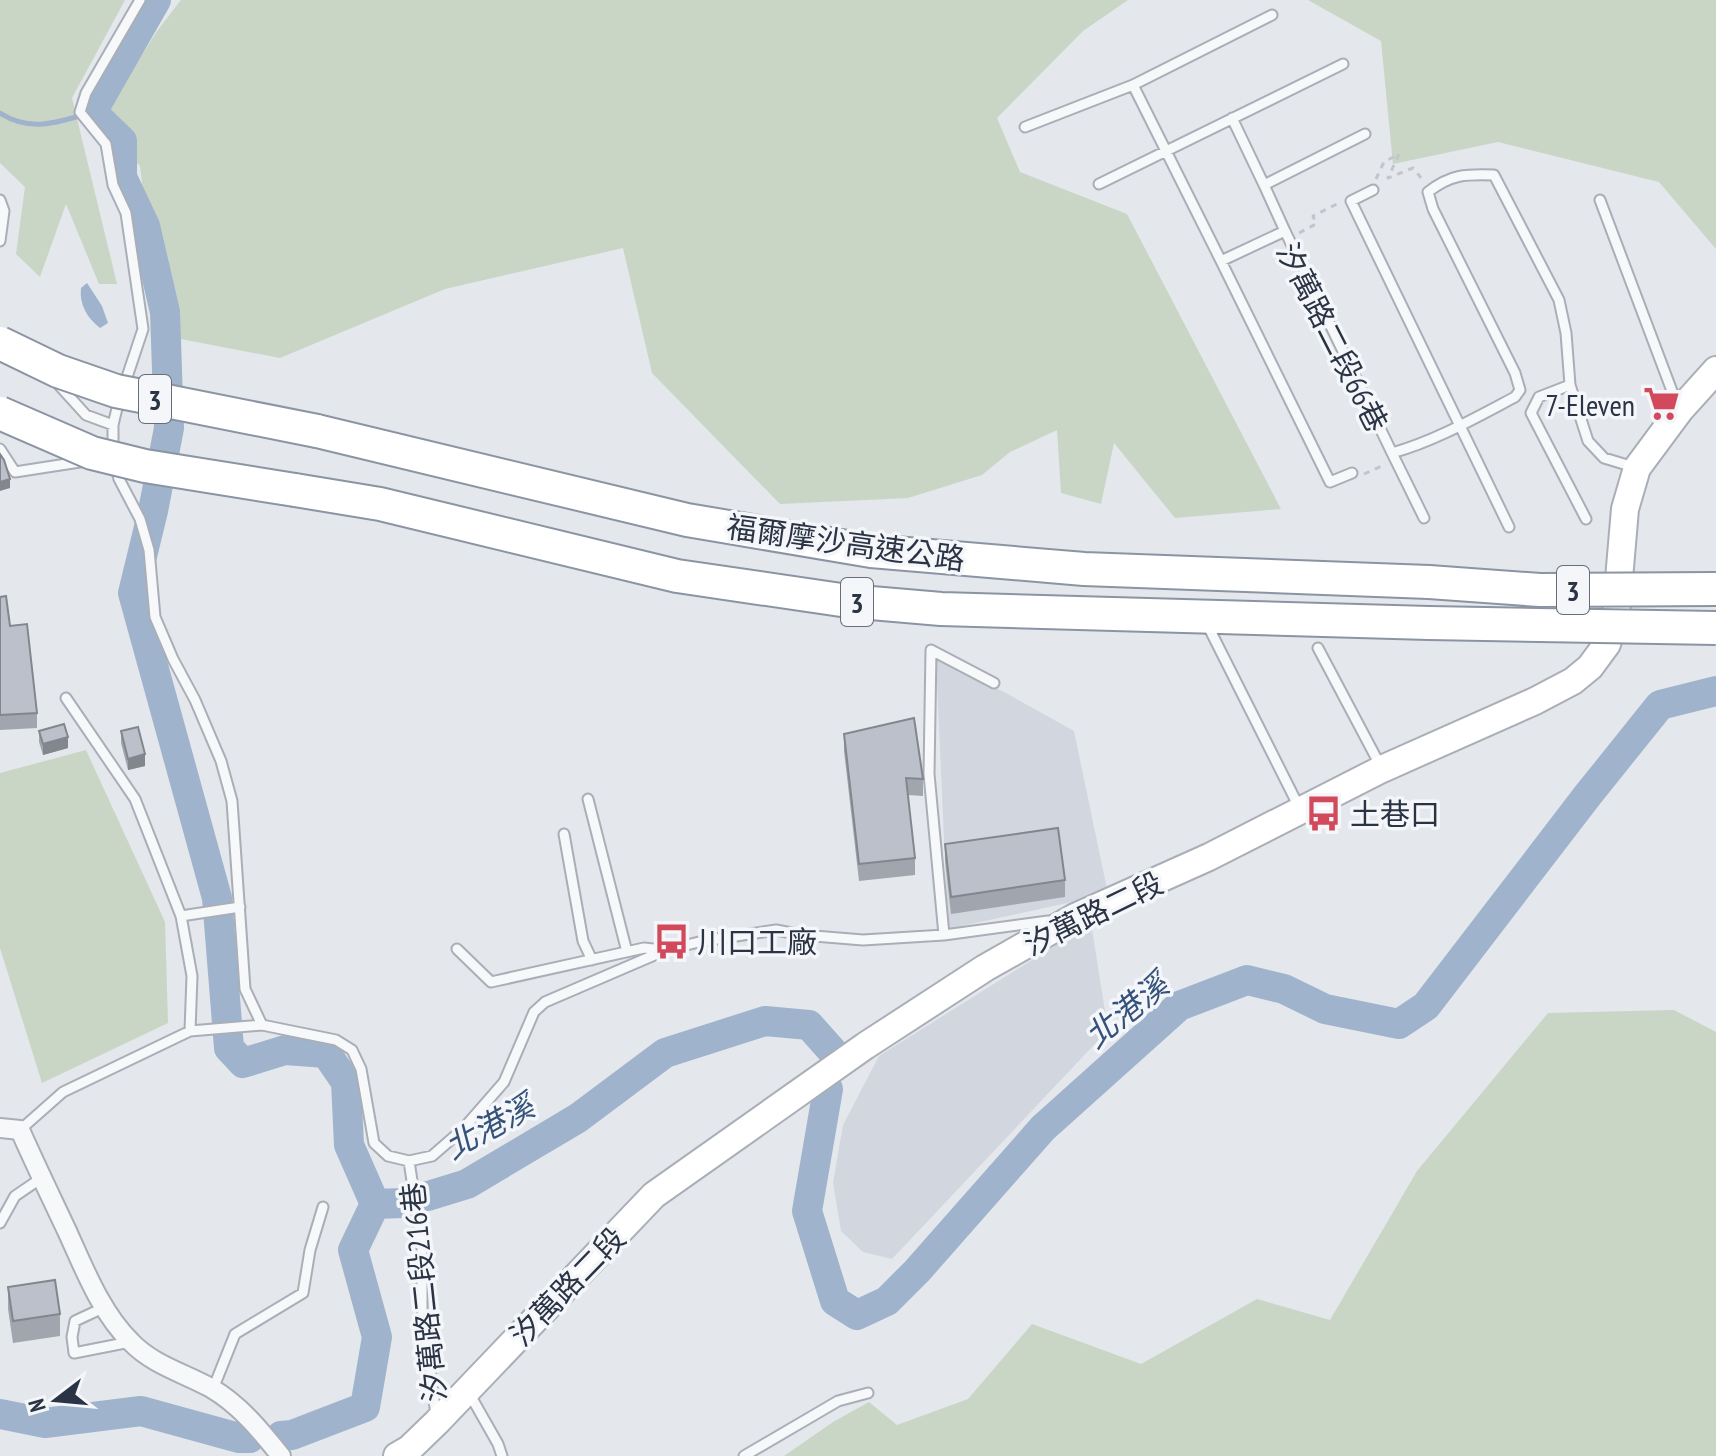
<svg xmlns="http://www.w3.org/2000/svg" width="1716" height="1456" font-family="'PT Sans Narrow','Noto Sans TC',sans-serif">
<rect width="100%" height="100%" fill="#e4e7ec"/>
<!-- built -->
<path fill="#d2d6de" d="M 936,659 L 1004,692 L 1074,731 L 1108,894 L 948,929 Z
M 1091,923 L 1108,1030 L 892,1259 L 863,1252 L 841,1231 L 833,1183 L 843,1125 L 879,1056 Z"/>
<!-- green -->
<path fill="#c9d6c5" d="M 0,0 L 125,0 L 72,98 L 117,284 L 99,284 L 66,204 L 40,277 L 16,254 L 25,187 L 0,163 Z
M 181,0 L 1128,0 L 1083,31 L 997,118 L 1020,172 L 1127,214 L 1281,509 L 1175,518 L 1114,443 L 1101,504 L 1061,493 L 1057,430 L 1010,452 L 982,475 L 908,498 L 780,504 L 652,373 L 623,248 L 445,289 L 280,358 L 160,335 L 140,166 L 100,122 L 157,31 Z
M 1308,0 L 1716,0 L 1716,249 L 1659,182 L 1498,142 L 1393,164 L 1381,41 Z
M 86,750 L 165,922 L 168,1023 L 42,1083 L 0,948 L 0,773 Z
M 1674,1010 L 1716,1032 L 1716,1456 L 784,1456 L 833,1422 L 869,1402 L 897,1425 L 968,1399 L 1032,1324 L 1141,1364 L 1257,1299 L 1330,1320 L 1417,1171 L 1548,1013 Z"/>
<!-- water -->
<path fill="#9fb4cc" d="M 87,283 L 102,306 L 108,323 L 100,328 C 87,318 79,304 81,288 Z"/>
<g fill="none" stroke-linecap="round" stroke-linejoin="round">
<!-- stream -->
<path stroke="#9fb4cc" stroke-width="5" d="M 0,113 C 31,133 60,122 92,112"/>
<!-- river -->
<path stroke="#9fb4cc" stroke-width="30" d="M 156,0 L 92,112 L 122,141 L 122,177 L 145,226 L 165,312 L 169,428 L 153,511 L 133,593 L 217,898 L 229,1048 L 243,1063 L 285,1050 L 326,1053 L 346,1082 L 349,1145 L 375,1204
M 828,1089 L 807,1211 L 835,1301 L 857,1315 L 887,1301 L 917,1271 L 1043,1128 L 1179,1006 L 1247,980 L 1284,989 L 1325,1009 L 1399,1024 L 1426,1006 L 1587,796 L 1660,705 L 1716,691
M 428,1196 L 467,1184 L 578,1118 L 665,1053 L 765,1021 L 809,1025 L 833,1052
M 0,1414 L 45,1423 L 141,1411 L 239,1438 L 250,1438
M 281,1436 L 292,1435 L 365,1407 L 377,1337 L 353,1250 L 375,1204 L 403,1203"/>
<defs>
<path id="lane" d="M 1133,85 L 1221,261 L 1285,231 L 1392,453 C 1435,441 1475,418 1515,397 L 1520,390 L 1515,373 L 1433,209 L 1428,192 C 1451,174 1466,174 1494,175 L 1559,300 L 1566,333 L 1570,385 L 1588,441 L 1604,458 L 1634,467
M 1232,118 L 1264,185
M 1025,127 L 1133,85 L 1272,15
M 1099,184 L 1343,64
M 1373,190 L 1351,201 L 1509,527
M 0,200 L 4,211 L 0,241
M 1600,200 L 1678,407
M 1285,231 L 1264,185 L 1365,134
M 1221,261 L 1330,482 L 1352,473
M 57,383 L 86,415 L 113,425
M 1570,385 L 1539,397 L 1531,413 L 1586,519
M 0,449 L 15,472 L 86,461
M 113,453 L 113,425 L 118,404 L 143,329 L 126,213 L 113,185 L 106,144 L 80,112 L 86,93 L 140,0
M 1392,453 L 1424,518
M 116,468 L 119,479 L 140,519 L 149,550 L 155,617 L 173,659 L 195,700 L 221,761 L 232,801 L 245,989 L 262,1025
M 1210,630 L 1300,809
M 1318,648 L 1380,765
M 66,698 L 135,799 L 181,916 L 240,907
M 588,799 L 627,952
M 564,834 L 583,941 L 592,960
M 181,916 L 192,976 L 190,1031
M 944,935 L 929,774 L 931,650 L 994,683
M 457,949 L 491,982 L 644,948 L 662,950
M 20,1130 L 63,1092 L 190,1031 L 262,1025 L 336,1040 L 352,1050 L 361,1069 L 374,1143 L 388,1156 L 409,1161 L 432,1156 L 463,1129 L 504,1082 L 534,1012 L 545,1002 L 666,950 L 703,941 L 776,930 L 802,935 L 863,940 L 944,935 L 1048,921
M 409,1161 L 422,1247 L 422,1309 L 436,1415
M 0,1223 L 15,1196 L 40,1179
M 105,1307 L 75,1321 L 72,1337 L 74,1353 L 130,1342
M 213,1389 L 235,1334 L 303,1293 L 310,1250 L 323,1207
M 469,1393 L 498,1444 L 502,1456
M 744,1456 L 838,1401 L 868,1393"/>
<path id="street" d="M 0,1128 L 20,1130 C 35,1164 51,1197 67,1231 C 84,1268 101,1313 131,1342 C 153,1365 184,1373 211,1388 C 240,1405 260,1430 281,1456"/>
<path id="secondary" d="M 397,1456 L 409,1449 L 437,1422 L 654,1195 L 865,1046 L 985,968 L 1075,917 L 1209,857 L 1382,769 L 1535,701 L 1573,681 L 1590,667 L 1607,644 L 1616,614 L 1625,509 L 1637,468 L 1680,410 L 1716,370"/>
<path id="highway" d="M 317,431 L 687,520 L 871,551 L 1084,569 L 1429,582
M 295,490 L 380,504 L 677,576 L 848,601 L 941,609 L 1429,623"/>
</defs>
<!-- lane casing -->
<use href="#lane" stroke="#a9aeb7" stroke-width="13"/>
<!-- street casing -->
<use href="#street" stroke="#a9aeb7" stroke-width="22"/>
<!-- secondary casing -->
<use href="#secondary" stroke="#a9aeb7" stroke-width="30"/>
<!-- highway casing -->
<use href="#highway" stroke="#8b94a3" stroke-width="36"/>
<!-- path -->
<path stroke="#c2c5cb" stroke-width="3" stroke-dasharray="6 6" stroke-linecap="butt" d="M 1376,179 L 1384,162 L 1399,154 L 1388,178 L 1413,168 L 1422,179
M 1299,233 L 1316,224 L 1313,216 L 1337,204
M 1364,474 L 1386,464"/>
<!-- lane -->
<use href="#lane" stroke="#f7f8fa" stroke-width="9"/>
<!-- street -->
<use href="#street" stroke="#f7f8fa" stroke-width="18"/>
<!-- secondary -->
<use href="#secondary" stroke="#fff" stroke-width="26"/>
<!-- highway -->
<use href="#highway" stroke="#fff" stroke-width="32"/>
<defs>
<path id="highway-bridge" d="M 0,343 L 58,371 L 116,391 L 317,431
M 0,413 L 92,453 L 145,466 L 295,490
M 1429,582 L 1540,590 L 1716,589
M 1429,623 L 1716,628"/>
</defs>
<!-- highway-bridge casing -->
<use href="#highway-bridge" stroke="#8b94a3" stroke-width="36" stroke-linecap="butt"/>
<!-- highway-bridge -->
<use href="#highway-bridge" stroke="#fff" stroke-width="32"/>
</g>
<!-- wall -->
<path fill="#a1a5ae" d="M 0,597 L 37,713 L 37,728 L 0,730 Z
M 39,731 L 68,748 L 43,755 L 39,742 Z
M 121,731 L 145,766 L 128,770 L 121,743 Z
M 844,734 L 923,779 L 923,796 L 908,795 L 915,858 L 915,875 L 859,881 L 844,751 Z
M 945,844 L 1065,880 L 1065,897 L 951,914 L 945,861 Z
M 8,1287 L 60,1314 L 60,1336 L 13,1343 L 8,1309 Z"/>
<!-- shaded-wall -->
<path fill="#83868d" d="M 10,479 L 10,488 L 0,491 L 0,482 Z
M 68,737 L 68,748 L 43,755 L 43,744 Z
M 145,754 L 145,766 L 128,770 L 128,759 Z"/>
<!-- building -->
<path fill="#bbc0ca" stroke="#83868d" stroke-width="2" d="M 0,454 L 4,460 L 10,479 L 0,482 Z
M 6,596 L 10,626 L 27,624 L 37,713 L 0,715 L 0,597 Z
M 914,718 L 923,779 L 906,778 L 915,858 L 859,864 L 844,734 Z
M 64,724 L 68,737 L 43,744 L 39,731 Z
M 138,727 L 145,754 L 128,759 L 121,731 Z
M 1058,828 L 1065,880 L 951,897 L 945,844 Z
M 55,1280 L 60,1314 L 13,1321 L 8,1287 Z"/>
<!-- icons -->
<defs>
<symbol id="supermarket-bare" viewBox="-9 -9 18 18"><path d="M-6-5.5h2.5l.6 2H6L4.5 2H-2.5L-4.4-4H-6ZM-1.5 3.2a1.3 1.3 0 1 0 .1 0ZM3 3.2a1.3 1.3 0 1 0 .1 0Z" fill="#d1495b" stroke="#f4f6f9" stroke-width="2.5" paint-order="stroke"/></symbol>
<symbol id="bus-bare" viewBox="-9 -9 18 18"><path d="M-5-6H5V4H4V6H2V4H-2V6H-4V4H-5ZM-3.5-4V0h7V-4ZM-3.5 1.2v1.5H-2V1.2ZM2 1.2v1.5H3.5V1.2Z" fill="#d1495b" stroke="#f4f6f9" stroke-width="2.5" paint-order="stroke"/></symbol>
</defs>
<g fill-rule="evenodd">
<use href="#supermarket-bare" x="1636" y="378" width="51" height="51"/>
<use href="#bus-bare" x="1298" y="788" width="51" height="51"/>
<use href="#bus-bare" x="646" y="916" width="51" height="51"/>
</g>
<g text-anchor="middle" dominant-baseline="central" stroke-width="7" stroke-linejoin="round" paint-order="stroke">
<!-- shield labels -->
<g fill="#f4f6f9" stroke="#676e7b" stroke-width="2">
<rect x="139" y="375" width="32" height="48" rx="6"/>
<rect x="1557" y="566" width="32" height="48" rx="6"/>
<rect x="841" y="578" width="32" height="48" rx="6"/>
</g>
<g font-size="28" font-weight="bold" fill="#2b3445">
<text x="155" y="399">3</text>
<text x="1573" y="590">3</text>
<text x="857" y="602">3</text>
</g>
<!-- street labels -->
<g font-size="30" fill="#2b3445" stroke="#f4f6f9">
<text transform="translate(1333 337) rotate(63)">汐萬路二段66巷</text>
<text transform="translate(846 542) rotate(8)">福爾摩沙高速公路</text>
<text transform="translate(1093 913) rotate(-26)">汐萬路二段</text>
<text transform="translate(567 1286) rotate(-46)">汐萬路二段</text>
<text transform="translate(423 1292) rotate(-96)">汐萬路二段216巷</text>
</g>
<!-- poi labels -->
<g font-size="30" fill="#2b3445" stroke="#f4f6f9" text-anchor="start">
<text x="1635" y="404" text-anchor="end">7-Eleven</text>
<text x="1350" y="813">土巷口</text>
<text x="697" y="941">川口工廠</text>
</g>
<!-- water labels -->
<g font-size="32" font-style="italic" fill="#34527a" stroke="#f4f6f9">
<text transform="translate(1126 1010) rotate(-39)">北港溪</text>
<text transform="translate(489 1126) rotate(-29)">北港溪</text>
</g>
</g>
<!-- north arrow -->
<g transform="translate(56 1400) rotate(254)" stroke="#f4f6f9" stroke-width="6" paint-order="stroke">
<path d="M0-6L14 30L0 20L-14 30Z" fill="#2b3445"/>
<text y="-12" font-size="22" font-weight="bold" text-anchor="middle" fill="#2b3445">N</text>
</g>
</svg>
